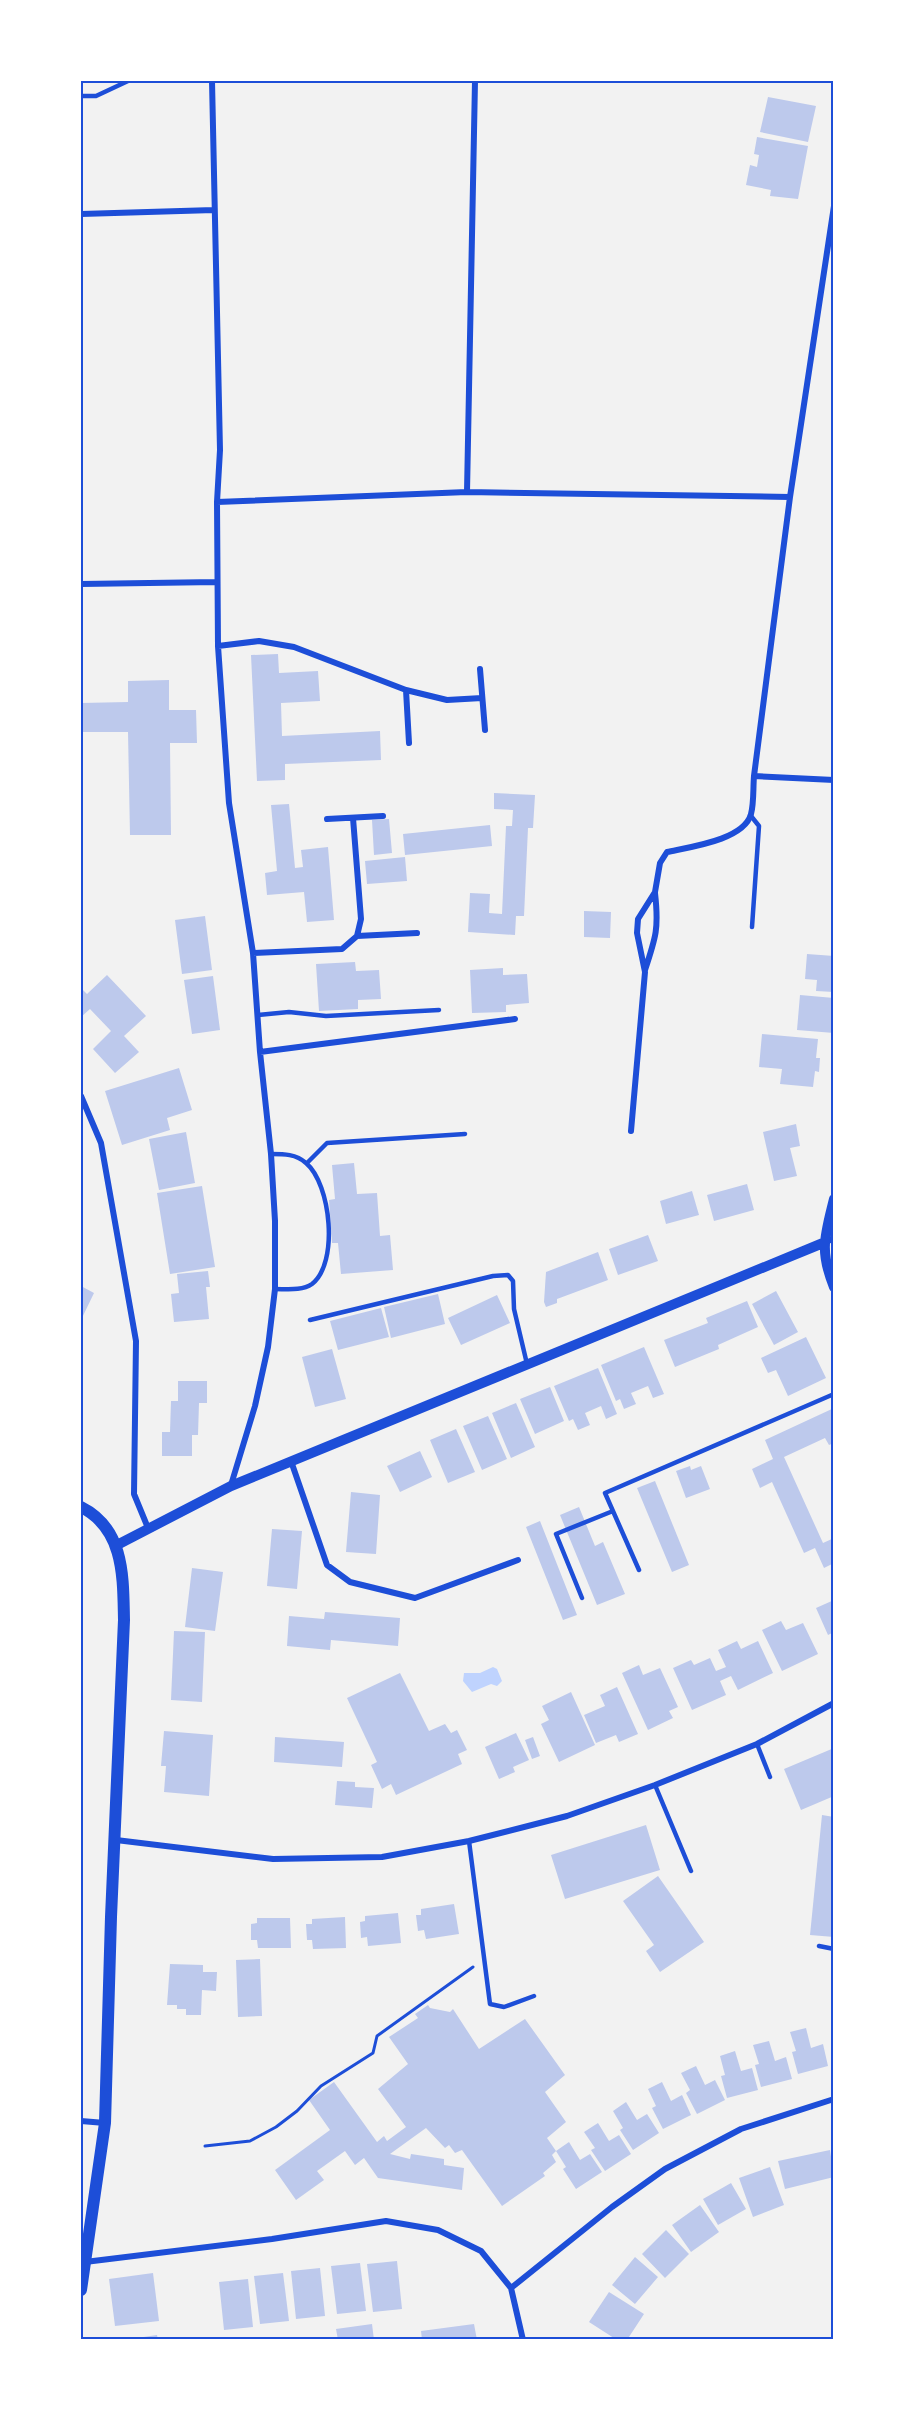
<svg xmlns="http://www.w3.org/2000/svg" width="915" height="2421" font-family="'Nunito Sans',sans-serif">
<rect width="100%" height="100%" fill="#f2f2f2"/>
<!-- water -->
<path fill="#bfd3fe" d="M 493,1667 L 497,1669 L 502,1681 L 497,1686 L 491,1684 L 472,1692 L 463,1681 L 464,1673 L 480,1673 Z"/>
<!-- building -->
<path fill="#bdc9ec" d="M 768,97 L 816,106 L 808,142 L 760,132 Z
M 757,137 L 808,146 L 798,199 L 770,196 L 771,190 L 746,185 L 750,165 L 757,167 L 759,155 L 754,154 Z
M 278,654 L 279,673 L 318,671 L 320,701 L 281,703 L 282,736 L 380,731 L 381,760 L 285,764 L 285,780 L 257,781 L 251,655 Z
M 169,680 L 169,710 L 196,710 L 197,743 L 170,743 L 171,835 L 130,835 L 128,732 L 81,732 L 81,703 L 128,702 L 128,681 Z
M 494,793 L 535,795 L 533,828 L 528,828 L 524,916 L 516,916 L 515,935 L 468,932 L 470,893 L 490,894 L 489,913 L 502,914 L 506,826 L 512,826 L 513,810 L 494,809 Z
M 289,804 L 295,868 L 303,867 L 301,850 L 328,847 L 334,920 L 307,922 L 304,892 L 267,895 L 265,873 L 277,871 L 271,805 Z
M 389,819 L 392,853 L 374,855 L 372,820 Z
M 490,825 L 492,846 L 405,855 L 403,834 Z
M 405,857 L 407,881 L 367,884 L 365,861 Z
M 584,911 L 611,912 L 610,938 L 584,937 Z
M 205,916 L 212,970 L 182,974 L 175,920 Z
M 807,954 L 834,956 L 834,992 L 816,991 L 817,980 L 805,979 Z
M 355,962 L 356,971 L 379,970 L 381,999 L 358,1000 L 358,1009 L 319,1011 L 316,964 Z
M 503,968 L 503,975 L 527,974 L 529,1003 L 506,1005 L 506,1012 L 472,1013 L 470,970 Z
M 107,975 L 146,1016 L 124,1036 L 139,1052 L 115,1073 L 93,1049 L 111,1031 L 90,1009 L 81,1017 L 81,988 L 87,994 Z
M 213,976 L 220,1030 L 192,1034 L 184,980 Z
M 800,995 L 834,998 L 834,1033 L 797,1030 Z
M 762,1034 L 818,1039 L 816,1058 L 820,1058 L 819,1072 L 815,1071 L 813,1087 L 780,1084 L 782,1069 L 759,1067 Z
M 179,1068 L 192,1110 L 167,1118 L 170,1130 L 122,1145 L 105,1091 Z
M 796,1124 L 800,1146 L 790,1148 L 797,1176 L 774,1181 L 763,1132 Z
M 186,1132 L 195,1183 L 159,1190 L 149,1139 Z
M 354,1163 L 357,1194 L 377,1193 L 380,1236 L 390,1235 L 393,1270 L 341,1274 L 338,1243 L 332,1243 L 329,1200 L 335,1199 L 332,1165 Z
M 747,1184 L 754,1210 L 714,1221 L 707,1195 Z
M 202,1186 L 215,1267 L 170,1274 L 157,1193 Z
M 692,1191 L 699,1215 L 666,1224 L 660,1201 Z
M 648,1235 L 658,1261 L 618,1275 L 609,1249 Z
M 598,1252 L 608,1280 L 557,1299 L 557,1303 L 546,1307 L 544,1302 L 546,1272 Z
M 208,1271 L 210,1287 L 206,1287 L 209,1319 L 174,1322 L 171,1294 L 179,1293 L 177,1274 Z
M 81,1286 L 94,1293 L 81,1320 Z
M 776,1291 L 798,1332 L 774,1345 L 752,1304 Z
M 438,1294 L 445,1324 L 391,1338 L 384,1307 Z
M 497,1295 L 510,1323 L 461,1345 L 448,1318 Z
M 747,1301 L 758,1327 L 718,1345 L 719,1349 L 675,1367 L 664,1340 L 708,1323 L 706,1318 Z
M 381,1308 L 389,1337 L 338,1350 L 330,1321 Z
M 806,1337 L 826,1378 L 788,1396 L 776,1370 L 768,1373 L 761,1358 Z
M 644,1347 L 664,1394 L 653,1398 L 648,1386 L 631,1393 L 636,1404 L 624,1409 L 620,1399 L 616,1401 L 601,1365 Z
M 332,1349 L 346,1399 L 315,1407 L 302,1357 Z
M 598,1368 L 617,1414 L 606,1419 L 601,1406 L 585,1413 L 590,1425 L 578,1430 L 573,1419 L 569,1421 L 554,1386 Z
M 178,1381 L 207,1381 L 207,1403 L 199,1403 L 198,1435 L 192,1435 L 192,1456 L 162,1456 L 162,1432 L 170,1432 L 171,1401 L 178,1401 Z
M 550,1387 L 564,1421 L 535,1434 L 520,1399 Z
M 516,1403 L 535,1447 L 511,1458 L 492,1413 Z
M 834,1408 L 834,1443 L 829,1445 L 825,1438 L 784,1457 L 823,1543 L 834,1538 L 834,1563 L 824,1568 L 815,1548 L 804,1553 L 772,1482 L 760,1488 L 752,1469 L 773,1459 L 765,1440 Z
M 488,1416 L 507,1459 L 482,1470 L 463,1426 Z
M 456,1429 L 475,1472 L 448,1483 L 430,1440 Z
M 420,1451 L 432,1477 L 400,1492 L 387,1466 Z
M 690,1466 L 691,1470 L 701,1466 L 710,1489 L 686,1498 L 676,1471 Z
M 655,1481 L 689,1565 L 672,1572 L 637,1488 Z
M 351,1492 L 380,1495 L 376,1554 L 346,1552 Z
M 579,1507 L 595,1546 L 603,1542 L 625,1594 L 597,1605 L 560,1515 Z
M 540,1521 L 577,1615 L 563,1620 L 526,1527 Z
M 272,1529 L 302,1531 L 297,1589 L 267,1586 Z
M 192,1568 L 223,1572 L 215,1631 L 185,1627 Z
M 834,1600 L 834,1632 L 828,1635 L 816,1608 Z
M 325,1612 L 400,1618 L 398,1646 L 331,1640 L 330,1650 L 287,1646 L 289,1616 L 324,1619 Z
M 781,1621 L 786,1630 L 803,1623 L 818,1654 L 782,1671 L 762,1630 Z
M 174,1631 L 205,1632 L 202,1702 L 171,1700 Z
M 737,1641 L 741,1649 L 758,1641 L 773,1673 L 738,1690 L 731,1676 L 720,1681 L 726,1695 L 692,1710 L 673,1668 L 691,1660 L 694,1665 L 710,1658 L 716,1671 L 726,1667 L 718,1650 Z
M 639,1665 L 643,1675 L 660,1668 L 678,1707 L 669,1711 L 673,1718 L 648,1730 L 622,1673 Z
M 400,1673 L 429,1731 L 445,1724 L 451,1733 L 457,1730 L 467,1750 L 458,1754 L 462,1764 L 396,1795 L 391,1784 L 382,1789 L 371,1765 L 377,1762 L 347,1698 Z
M 617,1687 L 638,1734 L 619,1742 L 616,1735 L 596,1743 L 584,1715 L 605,1706 L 600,1695 Z
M 571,1692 L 595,1745 L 559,1762 L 541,1724 L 549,1720 L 542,1706 Z
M 164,1731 L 213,1735 L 209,1796 L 164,1792 L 166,1766 L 161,1766 Z
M 516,1733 L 529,1760 L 513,1767 L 515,1772 L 499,1779 L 485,1747 Z
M 275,1737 L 344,1742 L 342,1767 L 274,1762 Z
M 533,1737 L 540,1756 L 532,1759 L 525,1740 Z
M 834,1748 L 834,1796 L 801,1810 L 784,1769 Z
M 337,1781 L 355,1782 L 355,1787 L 374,1788 L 372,1808 L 335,1805 Z
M 822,1815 L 834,1817 L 834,1937 L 810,1935 Z
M 646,1825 L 660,1870 L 565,1899 L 551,1855 Z
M 658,1876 L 704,1942 L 660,1972 L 646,1951 L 654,1945 L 623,1901 Z
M 454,1904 L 459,1934 L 426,1939 L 424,1930 L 418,1931 L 416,1915 L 421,1915 L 421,1909 Z
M 398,1913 L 401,1943 L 368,1946 L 367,1937 L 361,1938 L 360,1922 L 365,1921 L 365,1916 Z
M 345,1917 L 346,1948 L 313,1949 L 312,1940 L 307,1940 L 306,1924 L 312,1924 L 312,1919 Z
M 257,1918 L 290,1918 L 291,1948 L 258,1948 L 257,1940 L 251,1940 L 251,1924 L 257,1923 Z
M 260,1959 L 262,2016 L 238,2017 L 236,1960 Z
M 170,1964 L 203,1965 L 203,1972 L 217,1972 L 216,1991 L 202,1990 L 201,2015 L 186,2015 L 186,2009 L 177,2009 L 177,2005 L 167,2005 Z
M 428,2005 L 430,2008 L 450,2012 L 453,2009 L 479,2049 L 525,2019 L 565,2075 L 545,2092 L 566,2122 L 547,2138 L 556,2151 L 552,2155 L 556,2162 L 543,2173 L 545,2176 L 502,2206 L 462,2150 L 455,2153 L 449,2145 L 445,2148 L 426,2128 L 390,2154 L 410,2159 L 411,2154 L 444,2159 L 444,2165 L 464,2168 L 462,2190 L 378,2178 L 364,2158 L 355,2165 L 345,2151 L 317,2171 L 324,2180 L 296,2200 L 275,2170 L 330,2130 L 309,2100 L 334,2082 L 377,2142 L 384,2136 L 387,2141 L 406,2127 L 378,2089 L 408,2064 L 389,2037 L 418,2018 L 415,2014 Z
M 806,2028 L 811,2048 L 823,2044 L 828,2066 L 798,2074 L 792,2052 L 796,2051 L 790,2032 Z
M 769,2041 L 775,2061 L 786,2057 L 792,2079 L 761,2087 L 755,2065 L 759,2064 L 753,2045 Z
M 735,2051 L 741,2071 L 752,2068 L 758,2090 L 727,2098 L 721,2076 L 725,2075 L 720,2056 Z
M 696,2066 L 705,2085 L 715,2080 L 725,2100 L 697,2114 L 686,2093 L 690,2090 L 681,2073 Z
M 662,2082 L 671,2101 L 682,2095 L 691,2115 L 663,2129 L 652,2108 L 656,2106 L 648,2089 Z
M 626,2102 L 637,2120 L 647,2114 L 659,2133 L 633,2150 L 620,2130 L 623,2128 L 613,2111 Z
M 598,2123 L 609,2141 L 619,2135 L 631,2154 L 605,2171 L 591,2150 L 595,2148 L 584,2132 Z
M 569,2142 L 580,2160 L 590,2154 L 602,2172 L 576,2189 L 563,2169 L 566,2167 L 556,2151 Z
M 830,2150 L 834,2177 L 785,2189 L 778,2161 Z
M 770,2167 L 784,2205 L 753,2217 L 739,2178 Z
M 731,2183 L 746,2209 L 718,2225 L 703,2199 Z
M 700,2205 L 719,2232 L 691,2252 L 672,2225 Z
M 666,2230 L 689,2254 L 665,2278 L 642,2254 Z
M 635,2257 L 658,2277 L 635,2304 L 612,2285 Z
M 397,2261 L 402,2309 L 373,2312 L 367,2264 Z
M 360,2263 L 366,2311 L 337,2314 L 331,2266 Z
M 320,2268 L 325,2316 L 296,2319 L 291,2271 Z
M 153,2273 L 159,2321 L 115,2326 L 109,2279 Z
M 283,2273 L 289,2321 L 260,2324 L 254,2276 Z
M 248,2279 L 253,2327 L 224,2330 L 219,2282 Z
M 609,2292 L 644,2314 L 627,2340 L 617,2340 L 589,2322 Z
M 372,2324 L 374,2340 L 338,2340 L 336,2329 Z
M 474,2324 L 477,2340 L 422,2340 L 421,2331 Z
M 157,2335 L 158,2340 L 130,2340 L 130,2339 Z"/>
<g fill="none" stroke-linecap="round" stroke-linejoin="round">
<!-- path -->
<path stroke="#1d4ed8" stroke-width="3" d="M 205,2146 L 250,2141 L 276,2127 L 297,2111 L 321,2086 L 373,2053 L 377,2036 L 473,1967"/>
<!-- service -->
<path stroke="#1d4ed8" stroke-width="4.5" d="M 81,96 L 96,96 L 128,81
M 751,816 L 759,826 L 752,927
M 258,1015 L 289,1012 L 326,1016 L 439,1010
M 271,1154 C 284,1154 296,1154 306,1163 C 331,1184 339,1263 312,1284 C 302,1291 287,1289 275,1289
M 307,1163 L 327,1143 L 465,1134
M 310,1320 L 493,1276 L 508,1275 L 513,1281 L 514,1309 L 527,1364
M 639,1570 L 605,1493 L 834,1394
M 582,1598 L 556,1534 L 613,1511
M 757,1744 L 770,1777
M 655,1785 L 691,1871
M 469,1841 L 490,2004 L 504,2007 L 534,1996
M 819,1946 L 834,1949"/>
<!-- minor -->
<path stroke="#1d4ed8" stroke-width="6" d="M 212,81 L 220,450 L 217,502 L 218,646 L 229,803 L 253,953 L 260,1052 L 271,1154 L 275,1221 L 275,1289 L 268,1347 L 255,1406 L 231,1485
M 834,206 L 790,497 L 754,776 L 834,780
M 81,214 L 214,210
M 467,492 L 475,81
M 217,502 L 467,492 L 790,497
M 81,584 L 217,582
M 218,646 L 259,641 L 294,647 L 406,690 L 447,700 L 482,698
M 480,669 L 485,730
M 406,690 L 409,743
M 327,819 L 383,816
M 357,936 L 417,933
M 253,953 L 342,949 L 357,936 L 361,919 L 353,818
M 645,970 C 656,937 659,928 655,893
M 260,1052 L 515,1019
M 81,1096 L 101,1143 L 136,1341 L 134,1494 L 148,1528
M 631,1131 L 645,972 L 637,933 L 638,919 L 655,892 L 660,863 L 667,852 C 690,847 744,840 751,814 C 754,803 753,788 754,776
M 824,1243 L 834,1238
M 291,1461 L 327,1565 L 350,1582 L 415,1598 L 518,1560
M 116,1840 L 273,1859 L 382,1857 L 469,1841 L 567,1816 L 655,1785 L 757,1744 L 834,1703
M 81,2121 L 105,2123
M 85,2262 L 272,2239 L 386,2221 L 438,2230 L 481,2251 L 511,2288 L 523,2340
M 511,2288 L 612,2207 L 665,2169 L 741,2129 L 834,2099"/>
<!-- tertiary -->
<path stroke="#1d4ed8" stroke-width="10" d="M 834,1199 C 825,1236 819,1250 834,1287
M 117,1545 L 231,1486 L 823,1243"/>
<!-- secondary -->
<path stroke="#1d4ed8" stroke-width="12" d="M 81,1507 C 125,1529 123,1578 124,1620 L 111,1917 L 105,2123 L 81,2290"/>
</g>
<!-- border -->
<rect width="915" height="2421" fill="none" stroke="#ffffff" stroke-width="165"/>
<rect x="82" y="82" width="750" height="2256" fill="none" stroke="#1d4ed8" stroke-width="2"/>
</svg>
